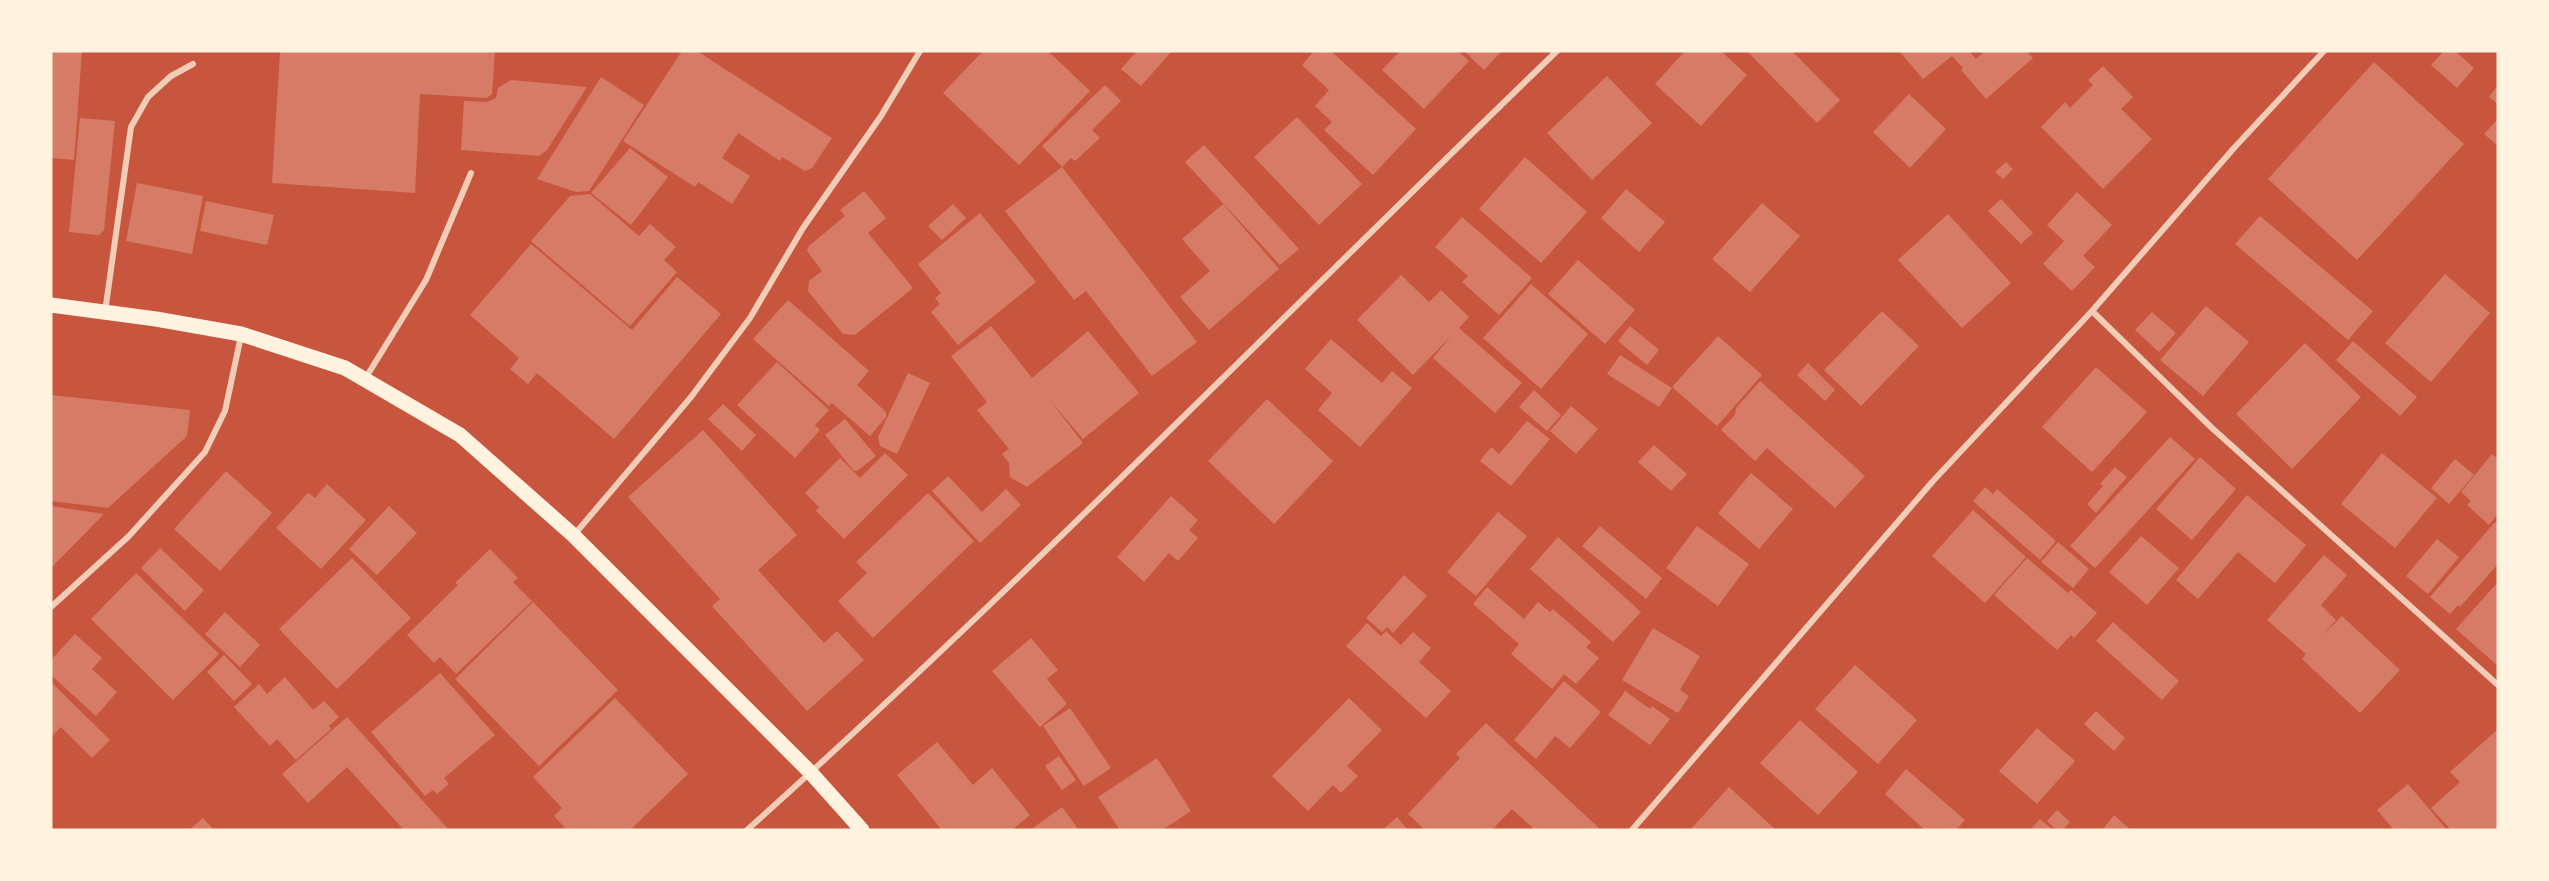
<svg xmlns="http://www.w3.org/2000/svg" width="2549" height="881" font-family="Inter,sans-serif">
<rect width="100%" height="100%" fill="#c8553d"/>
<!-- building -->
<path fill="#d67c66" d="M 51,51 L 82,51 L 74,160 L 51,158 Z
M 280,51 L 495,51 L 492,94 L 487,98 L 420,94 L 415,193 L 272,183 Z
M 682,51 L 697,51 L 832,138 L 812,168 L 805,171 L 782,157 L 780,161 L 738,133 L 722,158 L 750,176 L 732,204 L 698,182 L 695,187 L 623,141 Z
M 983,51 L 1048,51 L 1090,91 L 1019,165 L 943,93 Z
M 1137,51 L 1172,51 L 1141,86 L 1121,69 Z
M 1314,51 L 1331,51 L 1416,129 L 1373,175 L 1324,130 L 1332,122 L 1315,106 L 1329,90 L 1302,65 Z
M 1400,51 L 1458,51 L 1469,61 L 1424,109 L 1382,70 Z
M 1464,51 L 1502,51 L 1484,70 Z
M 1685,51 L 1721,51 L 1747,75 L 1701,126 L 1655,84 Z
M 1747,51 L 1792,51 L 1840,100 L 1817,123 Z
M 1899,51 L 1969,51 L 1976,59 L 1985,51 L 2027,51 L 2033,58 L 1986,99 L 1961,70 L 1963,68 L 1952,56 L 1923,79 Z
M 2444,51 L 2455,51 L 2474,68 L 2457,88 L 2431,65 Z
M 2374,62 L 2464,144 L 2357,260 L 2268,179 Z
M 2103,66 L 2133,97 L 2121,109 L 2152,139 L 2103,189 L 2041,127 L 2065,102 L 2070,108 L 2093,85 L 2088,80 Z
M 1607,76 L 1652,123 L 1592,180 L 1547,133 Z
M 601,77 L 644,105 L 589,191 L 576,192 L 537,179 Z
M 511,80 L 587,87 L 547,150 L 539,156 L 461,150 L 464,101 L 487,102 L 496,98 L 498,88 Z
M 1105,85 L 1121,101 L 1092,130 L 1100,138 L 1075,161 L 1071,158 L 1062,167 L 1042,146 Z
M 2498,85 L 2498,104 L 2489,97 Z
M 1909,94 L 1946,129 L 1910,168 L 1873,132 Z
M 1297,117 L 1362,184 L 1319,225 L 1254,157 Z
M 80,118 L 115,121 L 104,230 L 99,235 L 69,232 Z
M 2498,119 L 2498,146 L 2484,134 Z
M 1204,145 L 1299,249 L 1280,265 L 1185,162 Z
M 630,148 L 668,177 L 631,225 L 591,193 Z
M 1525,157 L 1587,212 L 1541,263 L 1479,209 Z
M 2006,162 L 2013,169 L 2003,179 L 1995,172 Z
M 1062,167 L 1197,342 L 1152,376 L 1086,291 L 1074,300 L 1005,211 Z
M 137,183 L 203,196 L 192,254 L 126,241 Z
M 1626,189 L 1665,222 L 1639,252 L 1601,218 Z
M 864,191 L 886,218 L 868,233 L 913,288 L 855,335 L 843,334 L 808,291 L 809,281 L 822,271 L 807,251 L 809,246 L 845,216 L 840,210 Z
M 2077,192 L 2112,225 L 2083,256 L 2095,267 L 2072,291 L 2043,264 L 2064,241 L 2047,225 Z
M 590,194 L 639,236 L 650,224 L 676,247 L 664,260 L 677,272 L 630,326 L 531,241 L 570,196 Z
M 2001,199 L 2033,233 L 2021,244 L 1988,211 Z
M 206,201 L 274,215 L 267,245 L 200,231 Z
M 1762,203 L 1800,236 L 1750,292 L 1712,259 Z
M 953,204 L 966,218 L 942,240 L 928,226 Z
M 1223,204 L 1279,269 L 1209,330 L 1180,297 L 1210,271 L 1182,239 Z
M 980,213 L 1036,282 L 958,345 L 931,312 L 940,304 L 935,298 L 941,293 L 918,264 Z
M 1948,214 L 2011,283 L 1962,328 L 1898,260 Z
M 2260,216 L 2373,311 L 2348,340 L 2235,244 Z
M 1462,217 L 1532,278 L 1499,315 L 1462,282 L 1468,276 L 1435,247 Z
M 531,244 L 632,330 L 677,277 L 721,314 L 614,439 L 537,373 L 528,384 L 510,369 L 519,358 L 470,315 Z
M 1578,260 L 1635,310 L 1605,344 L 1548,294 Z
M 2445,274 L 2490,313 L 2431,382 L 2385,343 Z
M 1401,275 L 1429,302 L 1441,290 L 1469,317 L 1459,328 L 1522,383 L 1495,413 L 1433,358 L 1452,335 L 1413,375 L 1357,320 Z
M 1531,284 L 1588,334 L 1541,389 L 1483,338 Z
M 788,300 L 869,371 L 857,385 L 886,412 L 886,417 L 870,436 L 832,403 L 829,406 L 753,339 Z
M 2206,306 L 2249,342 L 2203,396 L 2160,360 Z
M 1882,311 L 1919,346 L 1861,406 L 1824,370 Z
M 2152,312 L 2176,333 L 2159,352 L 2135,330 Z
M 991,326 L 1032,378 L 1088,331 L 1139,393 L 1083,439 L 1049,399 L 1083,443 L 1027,487 L 1010,477 L 1009,463 L 1002,454 L 1009,449 L 977,410 L 987,402 L 951,356 Z
M 1630,326 L 1659,350 L 1647,365 L 1618,341 Z
M 1718,336 L 1762,375 L 1717,426 L 1672,387 Z
M 1331,339 L 1382,383 L 1392,371 L 1412,388 L 1360,447 L 1318,410 L 1332,393 L 1305,369 Z
M 2353,341 L 2417,397 L 2400,416 L 2336,360 Z
M 2305,343 L 2361,397 L 2292,469 L 2236,414 Z
M 1620,355 L 1672,388 L 1659,407 L 1607,374 Z
M 777,362 L 829,410 L 815,425 L 820,430 L 795,458 L 737,405 Z
M 1808,363 L 1835,390 L 1825,401 L 1797,375 Z
M 2096,367 L 2147,412 L 2092,472 L 2042,427 Z
M 908,373 L 930,383 L 897,454 L 880,446 L 878,437 Z
M 1760,381 L 1865,476 L 1835,508 L 1767,448 L 1755,461 L 1721,430 L 1735,415 L 1736,408 Z
M 1534,390 L 1561,415 L 1547,431 L 1519,407 Z
M 51,395 L 190,410 L 187,436 L 108,508 L 51,501 Z
M 1267,399 L 1333,461 L 1274,524 L 1208,461 Z
M 723,404 L 756,435 L 742,451 L 708,419 Z
M 1571,406 L 1598,429 L 1576,454 L 1550,431 Z
M 845,419 L 876,456 L 857,471 L 854,471 L 825,435 Z
M 1527,421 L 1550,439 L 1511,486 L 1480,461 L 1491,447 L 1499,454 Z
M 703,430 L 797,535 L 758,570 L 824,643 L 837,631 L 864,660 L 807,711 L 712,606 L 720,599 L 628,497 Z
M 2170,437 L 2195,459 L 2095,568 L 2070,546 Z
M 1654,445 L 1687,474 L 1671,491 L 1638,462 Z
M 885,453 L 908,475 L 844,539 L 816,511 L 819,507 L 805,493 L 840,458 L 860,478 Z
M 2382,453 L 2437,498 L 2395,548 L 2341,504 Z
M 2492,454 L 2498,459 L 2498,514 L 2489,525 L 2467,505 L 2471,501 L 2461,492 Z
M 2200,457 L 2236,489 L 2192,540 L 2156,509 Z
M 2455,459 L 2474,475 L 2449,504 L 2431,488 Z
M 2115,467 L 2127,477 L 2096,513 L 2087,504 L 2103,486 L 2100,484 Z
M 226,471 L 272,513 L 220,571 L 174,529 Z
M 1751,473 L 1793,509 L 1759,549 L 1718,513 Z
M 948,476 L 982,512 L 1006,489 L 1021,505 L 980,543 L 932,491 Z
M 327,484 L 366,520 L 321,569 L 276,528 L 308,493 L 315,498 Z
M 1985,487 L 1993,494 L 1997,489 L 2056,541 L 2040,560 L 1973,501 Z
M 928,493 L 974,541 L 873,638 L 838,601 L 867,573 L 856,562 Z
M 2247,495 L 2306,545 L 2275,583 L 2238,552 L 2198,599 L 2176,580 Z
M 1171,496 L 1198,520 L 1189,530 L 1198,538 L 1178,561 L 1169,553 L 1144,582 L 1117,557 Z
M 51,506 L 104,514 L 51,568 Z
M 389,506 L 417,533 L 377,575 L 349,549 Z
M 1973,510 L 2026,557 L 1985,603 L 1932,556 Z
M 1498,512 L 1527,536 L 1476,596 L 1447,572 Z
M 2495,522 L 2498,524 L 2498,564 L 2460,607 L 2458,605 L 2450,614 L 2430,597 Z
M 1600,526 L 1662,578 L 1646,599 L 1582,546 Z
M 1697,526 L 1749,564 L 1718,606 L 1666,568 Z
M 2141,536 L 2179,568 L 2147,605 L 2109,572 Z
M 1558,537 L 1641,612 L 1613,642 L 1530,569 Z
M 2437,539 L 2459,557 L 2428,594 L 2406,576 Z
M 2058,542 L 2089,569 L 2073,588 L 2041,562 Z
M 160,548 L 204,590 L 185,611 L 141,568 Z
M 490,549 L 518,578 L 513,582 L 532,601 L 456,674 L 440,657 L 434,663 L 407,635 L 458,585 L 455,583 Z
M 2324,555 L 2347,575 L 2321,605 L 2336,620 L 2322,636 L 2342,616 L 2400,670 L 2360,713 L 2302,659 L 2306,654 L 2267,620 Z
M 352,558 L 411,618 L 337,689 L 279,629 Z
M 2027,558 L 2068,593 L 2071,590 L 2097,613 L 2074,638 L 2071,635 L 2057,650 L 1994,595 Z
M 136,573 L 219,654 L 173,700 L 91,619 Z
M 1404,575 L 1427,596 L 1393,633 L 1387,627 L 1382,632 L 1366,618 Z
M 2498,582 L 2498,666 L 2456,629 Z
M 1487,587 L 1524,619 L 1538,602 L 1550,612 L 1553,609 L 1591,642 L 1586,647 L 1599,658 L 1576,684 L 1564,674 L 1552,689 L 1511,654 L 1519,644 L 1473,604 Z
M 533,602 L 618,690 L 539,766 L 455,679 Z
M 225,612 L 260,645 L 240,667 L 205,634 Z
M 2113,622 L 2179,681 L 2162,700 L 2096,641 Z
M 1367,623 L 1381,636 L 1386,631 L 1401,645 L 1413,632 L 1431,648 L 1419,662 L 1451,691 L 1426,718 L 1346,646 Z
M 1653,628 L 1700,656 L 1680,690 L 1689,696 L 1678,713 L 1622,680 Z
M 75,634 L 102,658 L 92,669 L 117,692 L 96,716 L 51,675 L 51,660 Z
M 1031,638 L 1058,670 L 1047,679 L 1067,704 L 1040,727 L 992,671 Z
M 224,655 L 252,684 L 234,701 L 207,672 Z
M 1855,665 L 1917,720 L 1878,764 L 1815,709 Z
M 440,673 L 495,735 L 444,778 L 449,784 L 437,794 L 433,790 L 425,796 L 371,732 Z
M 285,677 L 313,710 L 324,701 L 339,717 L 329,726 L 331,729 L 296,760 L 277,739 L 270,746 L 234,707 L 259,684 L 267,694 Z
M 1564,681 L 1601,712 L 1570,748 L 1555,736 L 1536,759 L 1514,740 Z
M 51,682 L 110,740 L 92,758 L 61,727 L 51,737 Z
M 1625,691 L 1650,709 L 1652,706 L 1670,719 L 1650,745 L 1608,715 Z
M 615,698 L 688,774 L 630,830 L 567,830 L 554,816 L 562,808 L 533,777 Z
M 1349,698 L 1382,730 L 1347,766 L 1358,776 L 1341,793 L 1333,785 L 1308,811 L 1272,776 Z
M 1070,708 L 1111,768 L 1084,786 L 1043,726 Z
M 2096,711 L 2125,738 L 2114,751 L 2084,724 Z
M 347,717 L 449,830 L 404,830 L 347,767 L 308,803 L 282,774 Z
M 1800,720 L 1858,772 L 1818,815 L 1760,763 Z
M 1486,723 L 1600,829 L 1599,830 L 1535,830 L 1512,809 L 1492,830 L 1425,830 L 1408,814 L 1460,758 L 1456,754 Z
M 2037,728 L 2075,761 L 2037,804 L 1999,771 Z
M 2498,729 L 2498,830 L 2451,830 L 2431,808 L 2460,782 L 2450,772 Z
M 937,742 L 973,785 L 992,768 L 1030,815 L 1012,830 L 942,830 L 897,775 Z
M 1059,756 L 1076,780 L 1062,790 L 1045,766 Z
M 1157,758 L 1191,811 L 1162,830 L 1120,830 L 1098,797 Z
M 1906,769 L 1965,820 L 1956,830 L 1925,830 L 1885,794 Z
M 2408,784 L 2447,830 L 2394,830 L 2377,810 Z
M 1729,787 L 1776,830 L 1691,829 Z
M 1062,807 L 1079,830 L 1030,830 Z
M 2057,810 L 2070,822 L 2063,830 L 2056,830 L 2047,821 Z
M 2114,815 L 2131,830 L 2102,830 Z
M 1397,817 L 1408,830 L 1382,830 Z
M 203,818 L 214,830 L 189,830 Z
M 2040,819 L 2053,830 L 2030,830 Z"/>
<g fill="none" stroke-linecap="round" stroke-linejoin="round">
<!-- minor -->
<path stroke="#f1ccb7" stroke-width="6" d="M 2092,311 L 2212,428 L 2498,685
M 105,312 L 131,127 L 148,97 L 171,76 L 193,64
M 365,379 L 426,280 L 471,173
M 574,535 L 691,397 L 750,318 L 803,228 L 881,116 L 920,51
M 51,607 L 129,536 L 205,452 L 225,411 L 241,336
M 747,830 C 1026,580 1287,311 1557,51
M 1632,830 L 1933,481 L 2092,311 L 2234,148 L 2324,51"/>
<!-- primary -->
<path stroke="#fff3e0" stroke-width="15" d="M 51,305 L 156,319 L 241,334 L 345,368 L 460,435 L 573,535 L 811,773 L 862,830"/>
</g>
<!-- border -->
<rect width="2549" height="881" fill="none" stroke="#fff3e0" stroke-width="105"/>
</svg>
